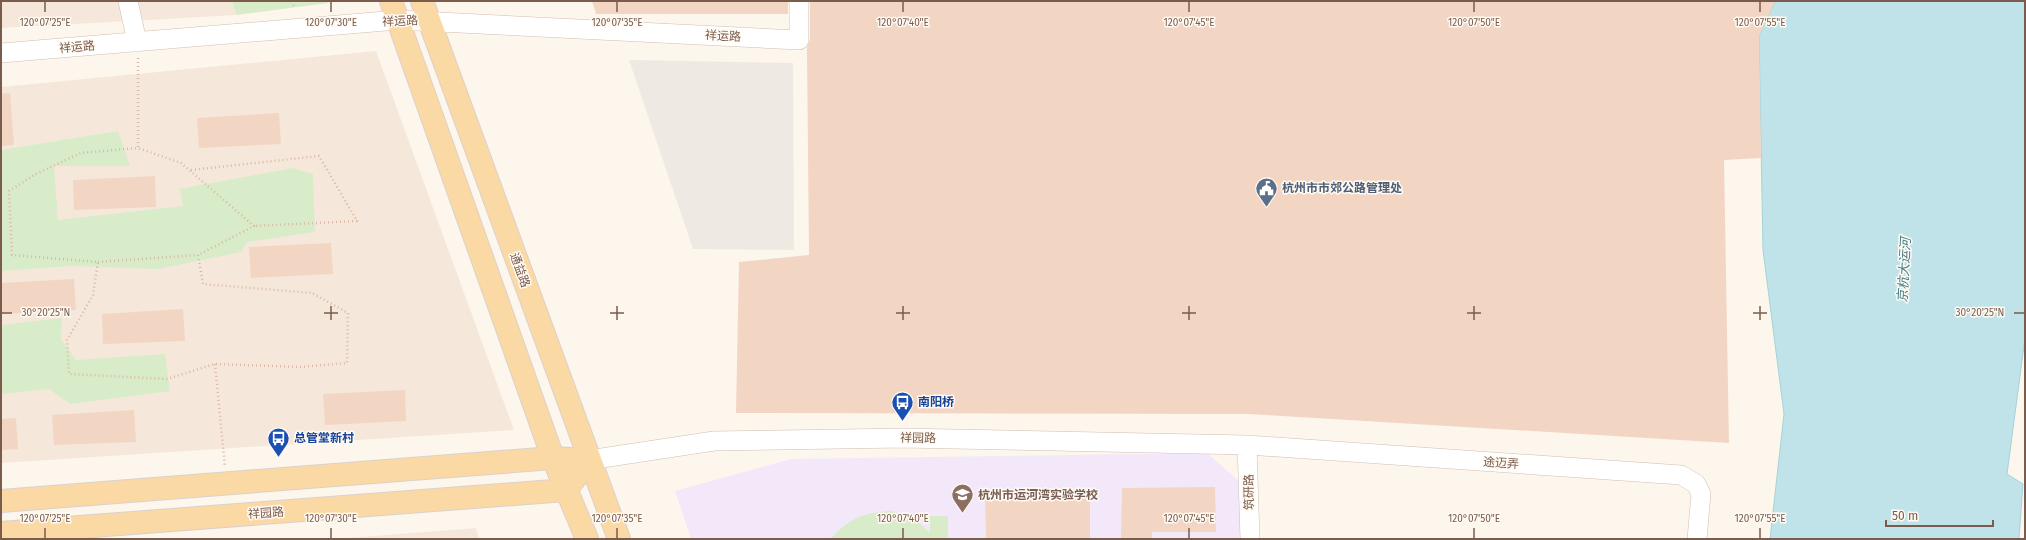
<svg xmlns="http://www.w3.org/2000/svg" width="2026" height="540" font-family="'Fira Sans','Noto Sans SC',sans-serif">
<rect width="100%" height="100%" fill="#fdf6ec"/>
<!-- residential -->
<path fill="#f5e8da" d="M 1,1 L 232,1 L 236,15 L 1,28 Z
M 376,51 L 514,430 L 1,463 L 1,87 Z
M 476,528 L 479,539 L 335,539 Z"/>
<!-- industrial -->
<path fill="#efe9e4" d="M 629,60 L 793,63 L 794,250 L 693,249 Z"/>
<!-- education -->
<path fill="#f3e8fa" d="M 1207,453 L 1239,481 L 1241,539 L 691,539 L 675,491 L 791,459 Z"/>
<!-- green -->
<path fill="#d8ecc9" d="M 232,1 L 330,1 L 328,3 L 236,15 Z
M 118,131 L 130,166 L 54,166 L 58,220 L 183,206 L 180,189 L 292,168 L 313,174 L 315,232 L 247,242 L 241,252 L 158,269 L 71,266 L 1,271 L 1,150 Z
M 62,318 L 61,339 L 76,360 L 165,354 L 170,391 L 70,404 L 49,389 L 1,394 L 1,325 Z
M 892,511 L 915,519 L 930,533 L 930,516 L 948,516 L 948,539 L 830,539 C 850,518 864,512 892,511 Z"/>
<!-- water -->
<path fill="#bfe3e8" stroke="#a5d3da" d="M 1775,1 L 2025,1 L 2025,338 L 2007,474 L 2023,484 L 2019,539 L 1770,539 L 1784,414 L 1763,250 L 1759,36 Z"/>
<!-- building -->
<path fill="#f3d5c3" d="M 592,1 L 788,1 L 788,14 L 596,14 Z
M 810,1 L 1775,1 L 1759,36 L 1761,158 L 1724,160 L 1729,443 L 1249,414 L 736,413 L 739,262 L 809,255 L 807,47 L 810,40 Z
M 10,93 L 14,145 L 1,146 L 1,94 Z
M 279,113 L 281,144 L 199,148 L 197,118 Z
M 155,176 L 156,207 L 74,210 L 73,180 Z
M 331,243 L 333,274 L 251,278 L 249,247 Z
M 74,279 L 76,310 L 1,314 L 1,283 Z
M 183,309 L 185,341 L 103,344 L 102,314 Z
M 405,390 L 406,421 L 325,425 L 323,394 Z
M 134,410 L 136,442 L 54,445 L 52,415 Z
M 16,418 L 18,449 L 1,450 L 1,419 Z
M 1215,487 L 1216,532 L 1152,532 L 1152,539 L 1121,539 L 1122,488 Z
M 985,490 L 1090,490 L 1090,539 L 986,539 Z"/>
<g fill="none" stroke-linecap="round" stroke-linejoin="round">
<defs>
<path id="minor" d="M 128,1 L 137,42
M 1,53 L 398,20 L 799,40 L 799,1
M 1247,445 L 1250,539
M 589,460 L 714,441 L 903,438 L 1247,445 L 1681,475 L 1696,484 L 1701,494 L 1697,539"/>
<path id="major" d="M 391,1 L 553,458 L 587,539
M 422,1 L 619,539
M 1,501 L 553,458 L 589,460
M 1,533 L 566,490 L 589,460"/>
</defs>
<!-- minor casing -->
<use href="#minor" stroke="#d1beb0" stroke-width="20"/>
<!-- major casing -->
<use href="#major" stroke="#dad1cd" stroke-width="24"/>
<!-- path -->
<path stroke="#d9b8a5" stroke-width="2.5" stroke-dasharray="1 3" stroke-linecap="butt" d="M 292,1 L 294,7
M 138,58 L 138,148 L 81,153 L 36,174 L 9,191 L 12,255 L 98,262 L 93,295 L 67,340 L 69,374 L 167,379 L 215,364 L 300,367 L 347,363 L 348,313 L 312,293 L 203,284 L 198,255 L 254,226 L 181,163 L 138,148
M 191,170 L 319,156 L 357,221 L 254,226
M 98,262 L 198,255
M 215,364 L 225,467"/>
<!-- minor -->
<use href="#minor" stroke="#fff" stroke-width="19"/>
<!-- major -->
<use href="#major" stroke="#fbd9a5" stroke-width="22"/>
</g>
<!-- ticks -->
<path fill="none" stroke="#7a5c4d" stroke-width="1.5" d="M 45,2 L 45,12M 331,2 L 331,12M 617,2 L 617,12M 903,2 L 903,12M 1189,2 L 1189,12M 1474,2 L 1474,12M 1760,2 L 1760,12M 331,306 L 331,320M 617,306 L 617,320M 903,306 L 903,320M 1189,306 L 1189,320M 1474,306 L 1474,320M 1760,306 L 1760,320M 2,313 L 12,313M 324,313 L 338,313M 610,313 L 624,313M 896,313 L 910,313M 1182,313 L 1196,313M 1467,313 L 1481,313M 1753,313 L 1767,313M 2014,313 L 2024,313M 45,528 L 45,538M 331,528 L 331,538M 617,528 L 617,538M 903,528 L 903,538M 1189,528 L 1189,538M 1474,528 L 1474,538M 1760,528 L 1760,538"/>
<!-- icons -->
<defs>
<symbol id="civic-pin" viewBox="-11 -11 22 30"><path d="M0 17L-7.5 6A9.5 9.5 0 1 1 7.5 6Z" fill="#5c6f8a" stroke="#fffaf3"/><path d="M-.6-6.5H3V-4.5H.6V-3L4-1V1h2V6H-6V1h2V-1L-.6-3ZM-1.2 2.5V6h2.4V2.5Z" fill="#fff"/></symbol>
<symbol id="bus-pin" viewBox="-11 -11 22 30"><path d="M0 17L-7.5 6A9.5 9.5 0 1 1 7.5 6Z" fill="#1a4fb4" stroke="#fffaf3"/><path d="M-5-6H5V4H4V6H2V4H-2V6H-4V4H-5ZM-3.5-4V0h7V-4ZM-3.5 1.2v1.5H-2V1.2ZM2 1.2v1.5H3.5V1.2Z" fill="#fff"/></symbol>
<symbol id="school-pin" viewBox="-11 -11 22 30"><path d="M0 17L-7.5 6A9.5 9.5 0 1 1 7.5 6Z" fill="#8d6e63" stroke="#fffaf3"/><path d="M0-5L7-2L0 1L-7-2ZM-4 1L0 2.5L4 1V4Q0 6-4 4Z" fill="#fff"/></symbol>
</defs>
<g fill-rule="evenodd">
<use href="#civic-pin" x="1254" y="176" width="25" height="34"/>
<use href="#bus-pin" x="890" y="390" width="25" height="34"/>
<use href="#bus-pin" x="266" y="426" width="25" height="34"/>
<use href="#school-pin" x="950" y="482" width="25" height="34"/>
</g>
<g text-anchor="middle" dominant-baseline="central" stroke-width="3" stroke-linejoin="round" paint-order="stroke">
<!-- street labels -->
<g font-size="12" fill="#7a5c4d" stroke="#fffaf3">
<text transform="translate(400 21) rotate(-2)">祥运路</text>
<text transform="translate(723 36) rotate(3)">祥运路</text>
<text transform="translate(77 47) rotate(-5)">祥运路</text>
<text transform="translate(520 270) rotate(70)">通益路</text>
<text transform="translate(918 438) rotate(1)">祥园路</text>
<text transform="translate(1501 463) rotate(4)">途迈弄</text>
<text transform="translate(1249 492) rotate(-91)">筑研路</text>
<text transform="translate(266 513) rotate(-4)">祥园路</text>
</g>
<!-- service labels -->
<g font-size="12" font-weight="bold" fill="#4e5e75" stroke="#fffaf3" text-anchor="start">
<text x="1282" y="188">杭州市市郊公路管理处</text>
</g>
<!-- transit labels -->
<g font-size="12" font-weight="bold" fill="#164399" stroke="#fffaf3" text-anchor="start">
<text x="918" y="402">南阳桥</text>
<text x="294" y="438">总管堂新村</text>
</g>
<!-- education labels -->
<g font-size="12" font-weight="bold" fill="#785e54" stroke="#fffaf3" text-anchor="start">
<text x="978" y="495">杭州市运河湾实验学校</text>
</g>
<!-- water labels -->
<g font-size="13" font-style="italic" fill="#437c86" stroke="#fffaf3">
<text transform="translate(1904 270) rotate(-87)">京杭大运河</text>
</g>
</g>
<g font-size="10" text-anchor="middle" fill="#7a5c4d" stroke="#fffaf3" stroke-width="3" stroke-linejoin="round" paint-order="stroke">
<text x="45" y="26">120°07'25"E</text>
<text x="331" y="26">120°07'30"E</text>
<text x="617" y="26">120°07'35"E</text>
<text x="903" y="26">120°07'40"E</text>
<text x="1189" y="26">120°07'45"E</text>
<text x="1474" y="26">120°07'50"E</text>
<text x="1760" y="26">120°07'55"E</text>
<text x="46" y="316">30°20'25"N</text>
<text x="1980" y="316">30°20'25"N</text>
<text x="45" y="522">120°07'25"E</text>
<text x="331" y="522">120°07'30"E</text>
<text x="617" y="522">120°07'35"E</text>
<text x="903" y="522">120°07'40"E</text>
<text x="1189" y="522">120°07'45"E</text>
<text x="1474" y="522">120°07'50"E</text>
<text x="1760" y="522">120°07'55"E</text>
</g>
<!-- border -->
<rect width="2026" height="540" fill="none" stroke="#7a5c4d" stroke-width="4"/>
<!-- scale -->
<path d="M1886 520v6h107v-6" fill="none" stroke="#7a5c4d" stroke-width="2"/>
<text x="1892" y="520" font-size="12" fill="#7a5c4d" stroke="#fffaf3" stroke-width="3" paint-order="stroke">50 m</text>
</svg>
